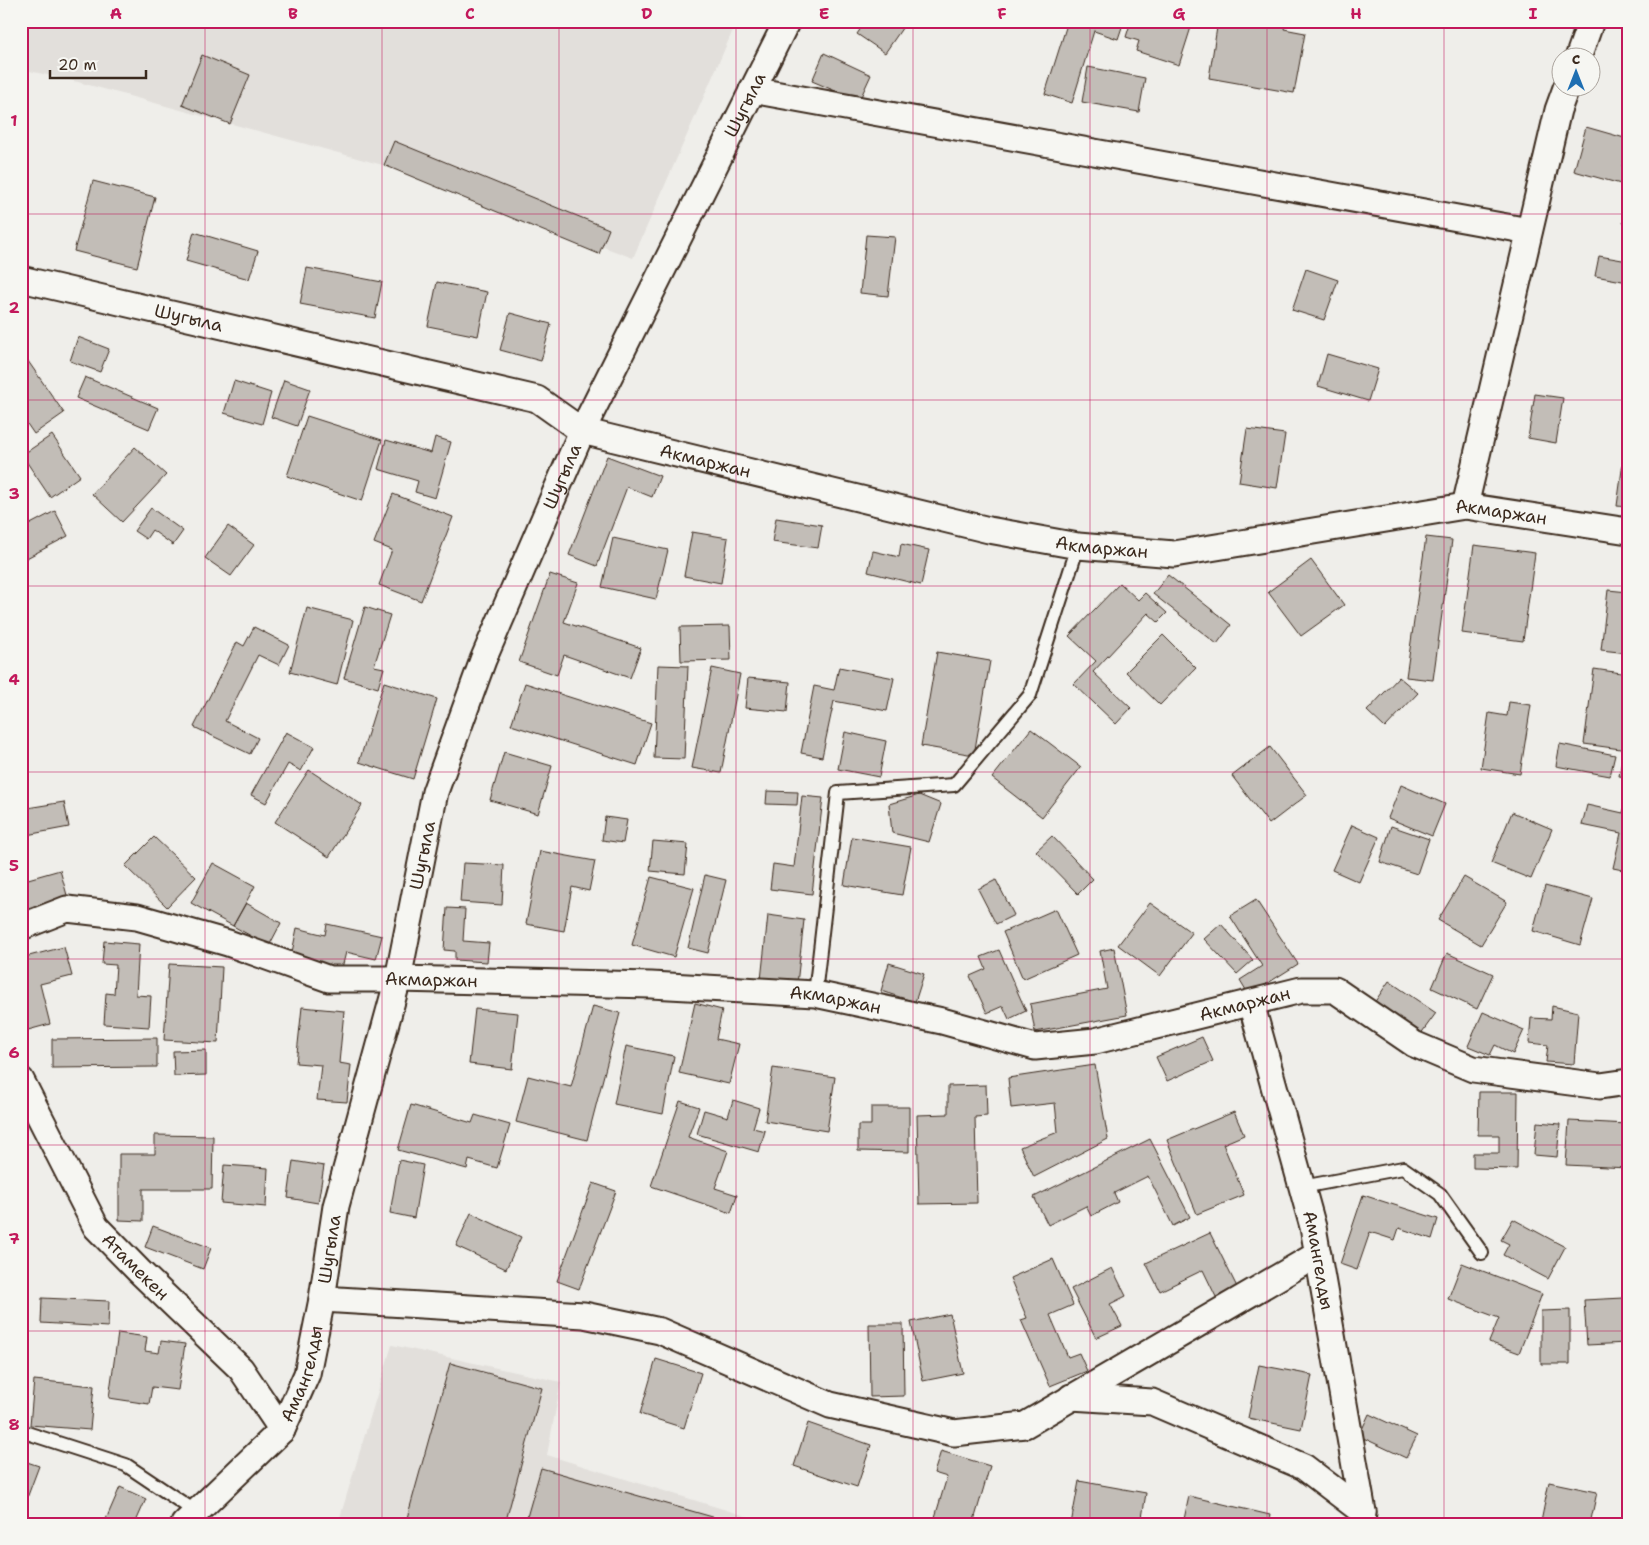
<svg xmlns="http://www.w3.org/2000/svg" width="1649" height="1545" font-family="'Shantell Sans',sans-serif">
<rect width="100%" height="100%" fill="#efeeea"/>
<filter id="ink" filterUnits="userSpaceOnUse"><feTurbulence type="fractalNoise" baseFrequency=".02" numOctaves="2"/><feDisplacementMap in="SourceGraphic" scale="10" xChannelSelector="R" yChannelSelector="G"/><feConvolveMatrix kernelMatrix="1 2 1 2 8 2 1 2 1" color-interpolation-filters="sRGB"/></filter>
<g filter="url(#ink)">
<!-- built -->
<path fill="#e2dfdb" d="M 21,21 L 737,21 L 633,258 L 390,167 L 78,82 L 21,69 Z
M 392,1345 L 561,1382 L 547,1455 L 772,1524 L 338,1524 Z"/>
<!-- building -->
<path fill="#c2bdb7" stroke="#3b2a1e" d="M 866,21 L 907,21 L 885,53 L 857,34 Z
M 1068,21 L 1124,21 L 1118,39 L 1094,31 L 1072,103 L 1045,94 Z
M 1131,21 L 1193,21 L 1179,65 L 1136,51 L 1139,41 L 1126,37 Z
M 1218,21 L 1286,21 L 1284,29 L 1305,33 L 1294,93 L 1209,78 Z
M 824,53 L 871,75 L 859,101 L 812,81 Z
M 202,55 L 250,75 L 230,124 L 182,105 Z
M 1088,67 L 1145,78 L 1139,112 L 1082,102 Z
M 1586,127 L 1628,139 L 1628,145 L 1622,166 L 1628,168 L 1628,186 L 1574,171 Z
M 394,141 L 609,229 L 599,254 L 384,165 Z
M 93,181 L 155,197 L 137,267 L 74,251 Z
M 1628,207 L 1628,224 L 1623,223 Z
M 194,232 L 258,251 L 249,279 L 186,261 Z
M 866,235 L 895,237 L 888,296 L 860,293 Z
M 1599,256 L 1628,261 L 1628,282 L 1595,276 Z
M 307,268 L 382,282 L 375,318 L 300,304 Z
M 1306,269 L 1338,280 L 1324,320 L 1292,310 Z
M 437,282 L 487,292 L 478,336 L 428,326 Z
M 510,313 L 551,324 L 541,361 L 500,350 Z
M 78,337 L 109,349 L 100,372 L 70,361 Z
M 21,351 L 64,413 L 34,434 L 21,415 Z
M 1327,354 L 1378,369 L 1368,401 L 1318,386 Z
M 85,377 L 158,408 L 149,429 L 76,398 Z
M 284,380 L 310,389 L 297,426 L 271,417 Z
M 234,381 L 271,393 L 262,424 L 224,413 Z
M 1535,394 L 1563,398 L 1556,443 L 1528,438 Z
M 307,416 L 382,440 L 362,501 L 287,476 Z
M 1628,426 L 1628,507 L 1617,506 Z
M 1247,429 L 1285,434 L 1277,488 L 1239,482 Z
M 52,435 L 80,476 L 50,497 L 22,455 Z
M 435,437 L 451,442 L 435,498 L 415,492 L 418,481 L 378,469 L 386,440 L 431,453 Z
M 135,447 L 166,475 L 122,522 L 92,494 Z
M 607,456 L 660,476 L 652,497 L 627,487 L 597,566 L 569,555 Z
M 393,494 L 453,517 L 421,601 L 379,585 L 392,550 L 374,543 Z
M 151,508 L 183,531 L 173,545 L 152,530 L 146,539 L 134,531 Z
M 55,511 L 68,536 L 21,561 L 21,529 Z
M 776,518 L 822,525 L 818,548 L 772,542 Z
M 228,526 L 254,545 L 231,576 L 205,558 Z
M 692,532 L 728,538 L 721,583 L 684,576 Z
M 1426,537 L 1452,540 L 1433,680 L 1406,677 Z
M 613,538 L 668,550 L 656,599 L 602,587 Z
M 901,544 L 929,550 L 921,585 L 868,572 L 873,551 L 899,557 Z
M 1474,545 L 1535,553 L 1523,641 L 1462,633 Z
M 1311,560 L 1344,605 L 1301,636 L 1268,592 Z
M 550,574 L 578,583 L 564,622 L 641,648 L 630,678 L 564,655 L 557,675 L 519,662 Z
M 1168,575 L 1231,625 L 1217,644 L 1153,594 Z
M 1120,583 L 1138,600 L 1145,593 L 1167,613 L 1158,622 L 1148,613 L 1093,672 L 1131,708 L 1116,724 L 1074,684 L 1096,661 L 1069,636 Z
M 1608,590 L 1628,592 L 1628,653 L 1601,650 Z
M 365,607 L 390,615 L 374,666 L 384,668 L 378,688 L 344,678 Z
M 307,608 L 353,620 L 337,685 L 290,672 Z
M 730,626 L 731,660 L 681,661 L 680,627 Z
M 254,627 L 289,645 L 279,665 L 258,655 L 225,721 L 258,738 L 250,754 L 194,727 L 237,642 L 244,646 Z
M 1163,635 L 1196,668 L 1160,705 L 1126,672 Z
M 937,652 L 990,661 L 974,755 L 921,746 Z
M 658,665 L 688,666 L 684,759 L 654,758 Z
M 839,667 L 894,678 L 887,711 L 834,701 L 822,757 L 801,753 L 814,686 L 834,690 Z
M 712,668 L 740,674 L 721,773 L 692,768 Z
M 1594,669 L 1628,674 L 1628,750 L 1584,744 Z
M 1399,677 L 1418,693 L 1385,728 L 1367,711 Z
M 748,678 L 790,682 L 787,712 L 745,708 Z
M 384,682 L 437,699 L 413,779 L 359,762 Z
M 525,683 L 651,723 L 637,765 L 511,725 Z
M 1509,702 L 1531,705 L 1520,774 L 1481,768 L 1489,713 L 1507,716 Z
M 1031,729 L 1081,767 L 1042,817 L 992,778 Z
M 286,732 L 314,747 L 301,771 L 288,764 L 266,803 L 251,795 Z
M 845,732 L 886,741 L 879,777 L 838,769 Z
M 1560,744 L 1615,755 L 1610,776 L 1556,766 Z
M 1270,747 L 1307,795 L 1269,824 L 1232,776 Z
M 504,752 L 552,766 L 538,814 L 490,800 Z
M 1622,761 L 1628,762 L 1628,777 L 1619,776 Z
M 309,770 L 362,805 L 329,857 L 275,822 Z
M 1401,785 L 1445,804 L 1432,836 L 1388,818 Z
M 767,791 L 798,792 L 797,805 L 766,804 Z
M 1628,793 L 1628,871 L 1613,868 L 1621,833 L 1582,825 L 1587,805 L 1623,813 Z
M 919,795 L 941,804 L 929,842 L 892,833 L 889,804 Z
M 802,796 L 823,798 L 812,894 L 770,889 L 773,864 L 794,867 Z
M 64,802 L 69,827 L 21,836 L 21,809 Z
M 1512,812 L 1552,829 L 1531,879 L 1491,863 Z
M 605,817 L 627,820 L 623,843 L 602,840 Z
M 1352,825 L 1379,837 L 1359,882 L 1332,870 Z
M 1391,826 L 1429,839 L 1417,874 L 1380,862 Z
M 1052,836 L 1093,879 L 1078,894 L 1036,851 Z
M 154,837 L 196,877 L 167,907 L 125,866 Z
M 852,837 L 911,847 L 902,895 L 844,885 Z
M 653,841 L 688,844 L 685,874 L 650,871 Z
M 540,851 L 595,861 L 589,891 L 572,887 L 564,931 L 526,924 Z
M 213,863 L 255,886 L 233,926 L 191,903 Z
M 463,863 L 504,865 L 502,905 L 460,902 Z
M 60,870 L 70,906 L 21,920 L 21,881 Z
M 705,875 L 726,880 L 708,953 L 688,948 Z
M 651,877 L 694,888 L 674,957 L 632,945 Z
M 1464,877 L 1507,902 L 1481,945 L 1438,920 Z
M 996,880 L 1014,915 L 996,924 L 978,889 Z
M 1545,886 L 1593,899 L 1580,945 L 1533,931 Z
M 1256,900 L 1298,964 L 1249,995 L 1240,980 L 1262,966 L 1230,916 Z
M 246,903 L 281,923 L 269,946 L 233,926 Z
M 1150,903 L 1192,933 L 1160,976 L 1118,945 Z
M 447,908 L 465,909 L 463,941 L 489,943 L 487,962 L 455,960 L 455,951 L 444,950 Z
M 1056,909 L 1077,955 L 1023,979 L 1003,932 Z
M 768,915 L 804,920 L 797,984 L 761,980 Z
M 327,924 L 382,936 L 376,959 L 346,952 L 342,968 L 291,957 L 297,928 L 325,935 Z
M 1221,924 L 1253,960 L 1237,974 L 1204,939 Z
M 104,941 L 139,944 L 136,995 L 151,996 L 149,1027 L 104,1024 L 106,993 L 114,994 L 116,965 L 102,964 Z
M 64,947 L 72,976 L 40,984 L 50,1024 L 28,1030 L 21,1005 L 21,958 Z
M 1114,948 L 1127,1015 L 1035,1032 L 1030,1004 L 1107,989 L 1100,951 Z
M 999,950 L 1026,1011 L 1009,1019 L 1003,1006 L 987,1013 L 970,976 L 986,969 L 981,957 Z
M 1447,953 L 1493,974 L 1477,1009 L 1432,988 Z
M 889,963 L 924,974 L 915,1002 L 881,991 Z
M 169,964 L 222,967 L 218,1043 L 164,1040 Z
M 1389,981 L 1436,1013 L 1420,1035 L 1374,1003 Z
M 695,1003 L 722,1010 L 716,1039 L 739,1044 L 729,1084 L 679,1073 Z
M 593,1006 L 620,1013 L 587,1140 L 516,1122 L 528,1076 L 571,1087 Z
M 1552,1006 L 1578,1012 L 1574,1064 L 1546,1062 L 1548,1045 L 1529,1043 L 1531,1018 L 1551,1019 Z
M 302,1007 L 344,1011 L 339,1063 L 351,1065 L 347,1102 L 317,1100 L 321,1065 L 296,1063 Z
M 475,1009 L 518,1013 L 512,1069 L 469,1064 Z
M 1483,1012 L 1524,1030 L 1513,1054 L 1495,1045 L 1490,1055 L 1468,1046 Z
M 1202,1037 L 1213,1061 L 1167,1081 L 1156,1057 Z
M 157,1038 L 157,1067 L 52,1068 L 52,1039 Z
M 626,1046 L 674,1056 L 663,1114 L 614,1104 Z
M 206,1050 L 206,1075 L 174,1076 L 173,1051 Z
M 1095,1065 L 1108,1139 L 1034,1177 L 1020,1147 L 1058,1132 L 1055,1103 L 1011,1108 L 1008,1078 Z
M 773,1068 L 835,1077 L 827,1131 L 765,1121 Z
M 986,1085 L 987,1116 L 975,1117 L 977,1203 L 919,1204 L 917,1115 L 948,1114 L 948,1086 Z
M 1479,1092 L 1518,1092 L 1517,1169 L 1473,1168 L 1473,1153 L 1499,1153 L 1499,1135 L 1478,1135 Z
M 733,1100 L 759,1108 L 753,1128 L 765,1131 L 759,1152 L 697,1134 L 704,1110 L 728,1117 Z
M 680,1101 L 699,1107 L 688,1137 L 728,1151 L 715,1188 L 737,1195 L 731,1213 L 651,1186 Z
M 411,1105 L 472,1123 L 475,1115 L 510,1125 L 497,1168 L 469,1160 L 467,1169 L 398,1150 Z
M 871,1107 L 909,1107 L 909,1152 L 858,1151 L 858,1125 L 871,1125 Z
M 1234,1112 L 1244,1135 L 1223,1144 L 1244,1195 L 1197,1214 L 1167,1140 Z
M 1569,1121 L 1628,1124 L 1628,1168 L 1566,1165 Z
M 1537,1122 L 1560,1124 L 1557,1157 L 1534,1155 Z
M 155,1135 L 213,1136 L 212,1189 L 143,1189 L 143,1221 L 119,1220 L 119,1154 L 155,1154 Z
M 1150,1139 L 1190,1217 L 1173,1226 L 1148,1176 L 1114,1193 L 1118,1202 L 1091,1216 L 1086,1206 L 1048,1225 L 1034,1197 Z
M 399,1160 L 423,1165 L 414,1218 L 390,1213 Z
M 293,1161 L 324,1166 L 318,1203 L 288,1198 Z
M 224,1165 L 268,1168 L 266,1207 L 221,1203 Z
M 593,1183 L 616,1191 L 579,1289 L 557,1281 Z
M 1363,1195 L 1438,1219 L 1432,1239 L 1399,1228 L 1395,1240 L 1370,1232 L 1357,1270 L 1340,1264 Z
M 471,1213 L 521,1237 L 506,1269 L 456,1246 Z
M 1513,1219 L 1565,1247 L 1548,1279 L 1503,1255 L 1509,1244 L 1501,1240 Z
M 153,1226 L 211,1248 L 203,1269 L 145,1247 Z
M 1210,1233 L 1237,1287 L 1216,1297 L 1203,1270 L 1160,1291 L 1146,1263 Z
M 1053,1259 L 1073,1305 L 1050,1315 L 1068,1357 L 1079,1353 L 1087,1371 L 1050,1386 L 1021,1320 L 1027,1318 L 1010,1278 Z
M 1462,1263 L 1542,1294 L 1519,1353 L 1489,1342 L 1499,1318 L 1448,1299 Z
M 1112,1268 L 1126,1296 L 1110,1304 L 1122,1326 L 1096,1338 L 1071,1289 Z
M 42,1298 L 109,1301 L 108,1327 L 41,1323 Z
M 1624,1298 L 1627,1343 L 1587,1345 L 1584,1300 Z
M 1570,1310 L 1570,1364 L 1541,1364 L 1541,1311 Z
M 950,1314 L 963,1373 L 923,1381 L 911,1322 Z
M 869,1324 L 903,1324 L 904,1396 L 870,1397 Z
M 118,1333 L 147,1337 L 145,1351 L 159,1353 L 161,1341 L 185,1344 L 178,1390 L 152,1387 L 149,1404 L 109,1398 Z
M 656,1359 L 701,1373 L 684,1428 L 640,1414 Z
M 450,1363 L 542,1388 L 505,1524 L 428,1524 L 407,1518 Z
M 1259,1365 L 1312,1375 L 1301,1429 L 1248,1418 Z
M 34,1380 L 94,1386 L 90,1430 L 30,1425 Z
M 1369,1414 L 1417,1436 L 1406,1458 L 1359,1436 Z
M 808,1423 L 871,1445 L 857,1487 L 794,1466 Z
M 941,1451 L 990,1466 L 973,1524 L 933,1524 L 947,1477 L 934,1473 Z
M 21,1460 L 39,1466 L 21,1514 Z
M 541,1468 L 737,1524 L 525,1524 Z
M 1079,1481 L 1146,1493 L 1141,1524 L 1071,1524 Z
M 1549,1482 L 1597,1492 L 1590,1524 L 1549,1524 L 1541,1522 Z
M 120,1487 L 146,1499 L 135,1524 L 104,1524 Z
M 1189,1496 L 1270,1515 L 1268,1524 L 1183,1524 Z"/>
<g fill="none" stroke-linecap="round" stroke-linejoin="round">
<defs>
<path id="service" d="M 815,994 L 838,793 L 954,785 L 1030,695 L 1078,546
M 1302,1187 L 1403,1168 L 1440,1194 L 1482,1253
M 21,1431 L 126,1465 L 196,1512"/>
<g id="minor">
<path d="M 1578,58 L 1591,21"/>
<path d="M 752,90 L 1529,231"/>
<path id="s1" d="M 21,279 L 537,399 L 582,431 L 989,530 L 1078,546 L 1174,554 L 1465,506 L 1628,531"/>
<path d="M 1465,506 L 1558,110 L 1566,88"/>
<path id="s2" d="M 21,927 L 67,909 L 137,917 L 228,943 L 329,979 L 398,979 L 651,985 L 815,994 L 942,1021 L 1035,1047 L 1095,1041 L 1301,990 L 1335,990 L 1414,1044 L 1473,1069 L 1600,1086 L 1628,1082"/>
<path id="s3" d="M 1251,1003 L 1313,1227 L 1363,1512 L 1362,1524"/>
<path id="s4" d="M 21,1080 L 96,1227 L 139,1271 L 241,1369 L 282,1430"/>
<path d="M 322,1299 L 584,1315 L 660,1331 L 830,1405 L 954,1433 L 1025,1425 L 1318,1254"/>
<path d="M 1071,1397 L 1152,1402 L 1304,1467 L 1363,1512"/>
<path id="s5" d="M 184,1524 L 282,1430 L 307,1374 L 322,1299 L 336,1206 L 398,979 L 435,792 L 483,660 L 582,431 L 787,21"/>
</g>
</defs>
<!-- service casing -->
<use href="#service" stroke="#3b2a1e" stroke-width="16"/>
<!-- minor casing -->
<use href="#minor" stroke="#3b2a1e" stroke-width="29"/>
<!-- service -->
<use href="#service" stroke="#f6f6f2" stroke-width="12"/>
<!-- minor -->
<use href="#minor" stroke="#f6f6f2" stroke-width="25"/>
</g>
</g>
<!-- grid -->
<path fill="none" stroke="#c2185b" stroke-width="1" stroke-opacity="0.55" d="M 205,21 L 205,1524M 382,21 L 382,1524M 559,21 L 559,1524M 736,21 L 736,1524M 913,21 L 913,1524M 1090,21 L 1090,1524M 1267,21 L 1267,1524M 1444,21 L 1444,1524M 21,214 L 1628,214M 21,400 L 1628,400M 21,586 L 1628,586M 21,772 L 1628,772M 21,959 L 1628,959M 21,1145 L 1628,1145M 21,1331 L 1628,1331"/>
<g text-anchor="middle" dominant-baseline="central" stroke-width="5" stroke-linejoin="round" paint-order="stroke">
<!-- street labels -->
<g font-size="18" fill="#3b2a1e" stroke="#f6f6f2">
<text stroke="none"><textPath href="#s5" startOffset="1548">Шугыла</textPath></text>
<text stroke="none"><textPath href="#s1" startOffset="172">Шугыла</textPath></text>
<text stroke="none"><textPath href="#s1" startOffset="712">Акмаржан</textPath></text>
<text stroke="none"><textPath href="#s5" startOffset="1134">Шугыла</textPath></text>
<text stroke="none"><textPath href="#s1" startOffset="1522">Акмаржан</textPath></text>
<text stroke="none"><textPath href="#s1" startOffset="1118">Акмаржан</textPath></text>
<text stroke="none"><textPath href="#s5" startOffset="729">Шугыла</textPath></text>
<text stroke="none"><textPath href="#s2" startOffset="424">Акмаржан</textPath></text>
<text stroke="none"><textPath href="#s2" startOffset="829">Акмаржан</textPath></text>
<text stroke="none"><textPath href="#s2" startOffset="1249">Акмаржан</textPath></text>
<text stroke="none"><textPath href="#s5" startOffset="324">Шугыла</textPath></text>
<text stroke="none"><textPath href="#s3" startOffset="266">Амангелды</textPath></text>
<text stroke="none"><textPath href="#s4" startOffset="221">Атамекен</textPath></text>
<text stroke="none"><textPath href="#s5" startOffset="196">Амангелды</textPath></text>
</g>
</g>
<!-- margin -->
<rect width="1649" height="1545" fill="none" stroke="#f6f6f2" stroke-width="55"/>
<!-- north arrow -->
<g transform="translate(1576 72)"><circle r="24" fill="#f6f6f2" stroke="#aba49d"/>
<path d="M0-4L9 19L0 12L-9 19Z" fill="#1f6fb2"/>
<text y="-8" font-size="14" font-weight="bold" text-anchor="middle" fill="#3b2a1e">С</text>
</g>
<!-- scale -->
<path d="M50 70v8h96v-8" fill="none" stroke="#3b2a1e" stroke-width="2.5"/>
<text x="58" y="70" font-size="15" fill="#3b2a1e" stroke="#f6f6f2" stroke-width="4" paint-order="stroke">20 m</text>
<rect x="28" y="28" width="1594" height="1490" fill="none" stroke="#c2185b" stroke-width="2"/>
<g font-size="16" text-anchor="middle" font-weight="bold" fill="#c2185b">
<text x="116" y="19">A</text>
<text x="293" y="19">B</text>
<text x="470" y="19">C</text>
<text x="647" y="19">D</text>
<text x="824" y="19">E</text>
<text x="1002" y="19">F</text>
<text x="1179" y="19">G</text>
<text x="1356" y="19">H</text>
<text x="1533" y="19">I</text>
<text x="14" y="126">1</text>
<text x="14" y="313">2</text>
<text x="14" y="499">3</text>
<text x="14" y="685">4</text>
<text x="14" y="871">5</text>
<text x="14" y="1058">6</text>
<text x="14" y="1244">7</text>
<text x="14" y="1430">8</text>
</g>
</svg>
